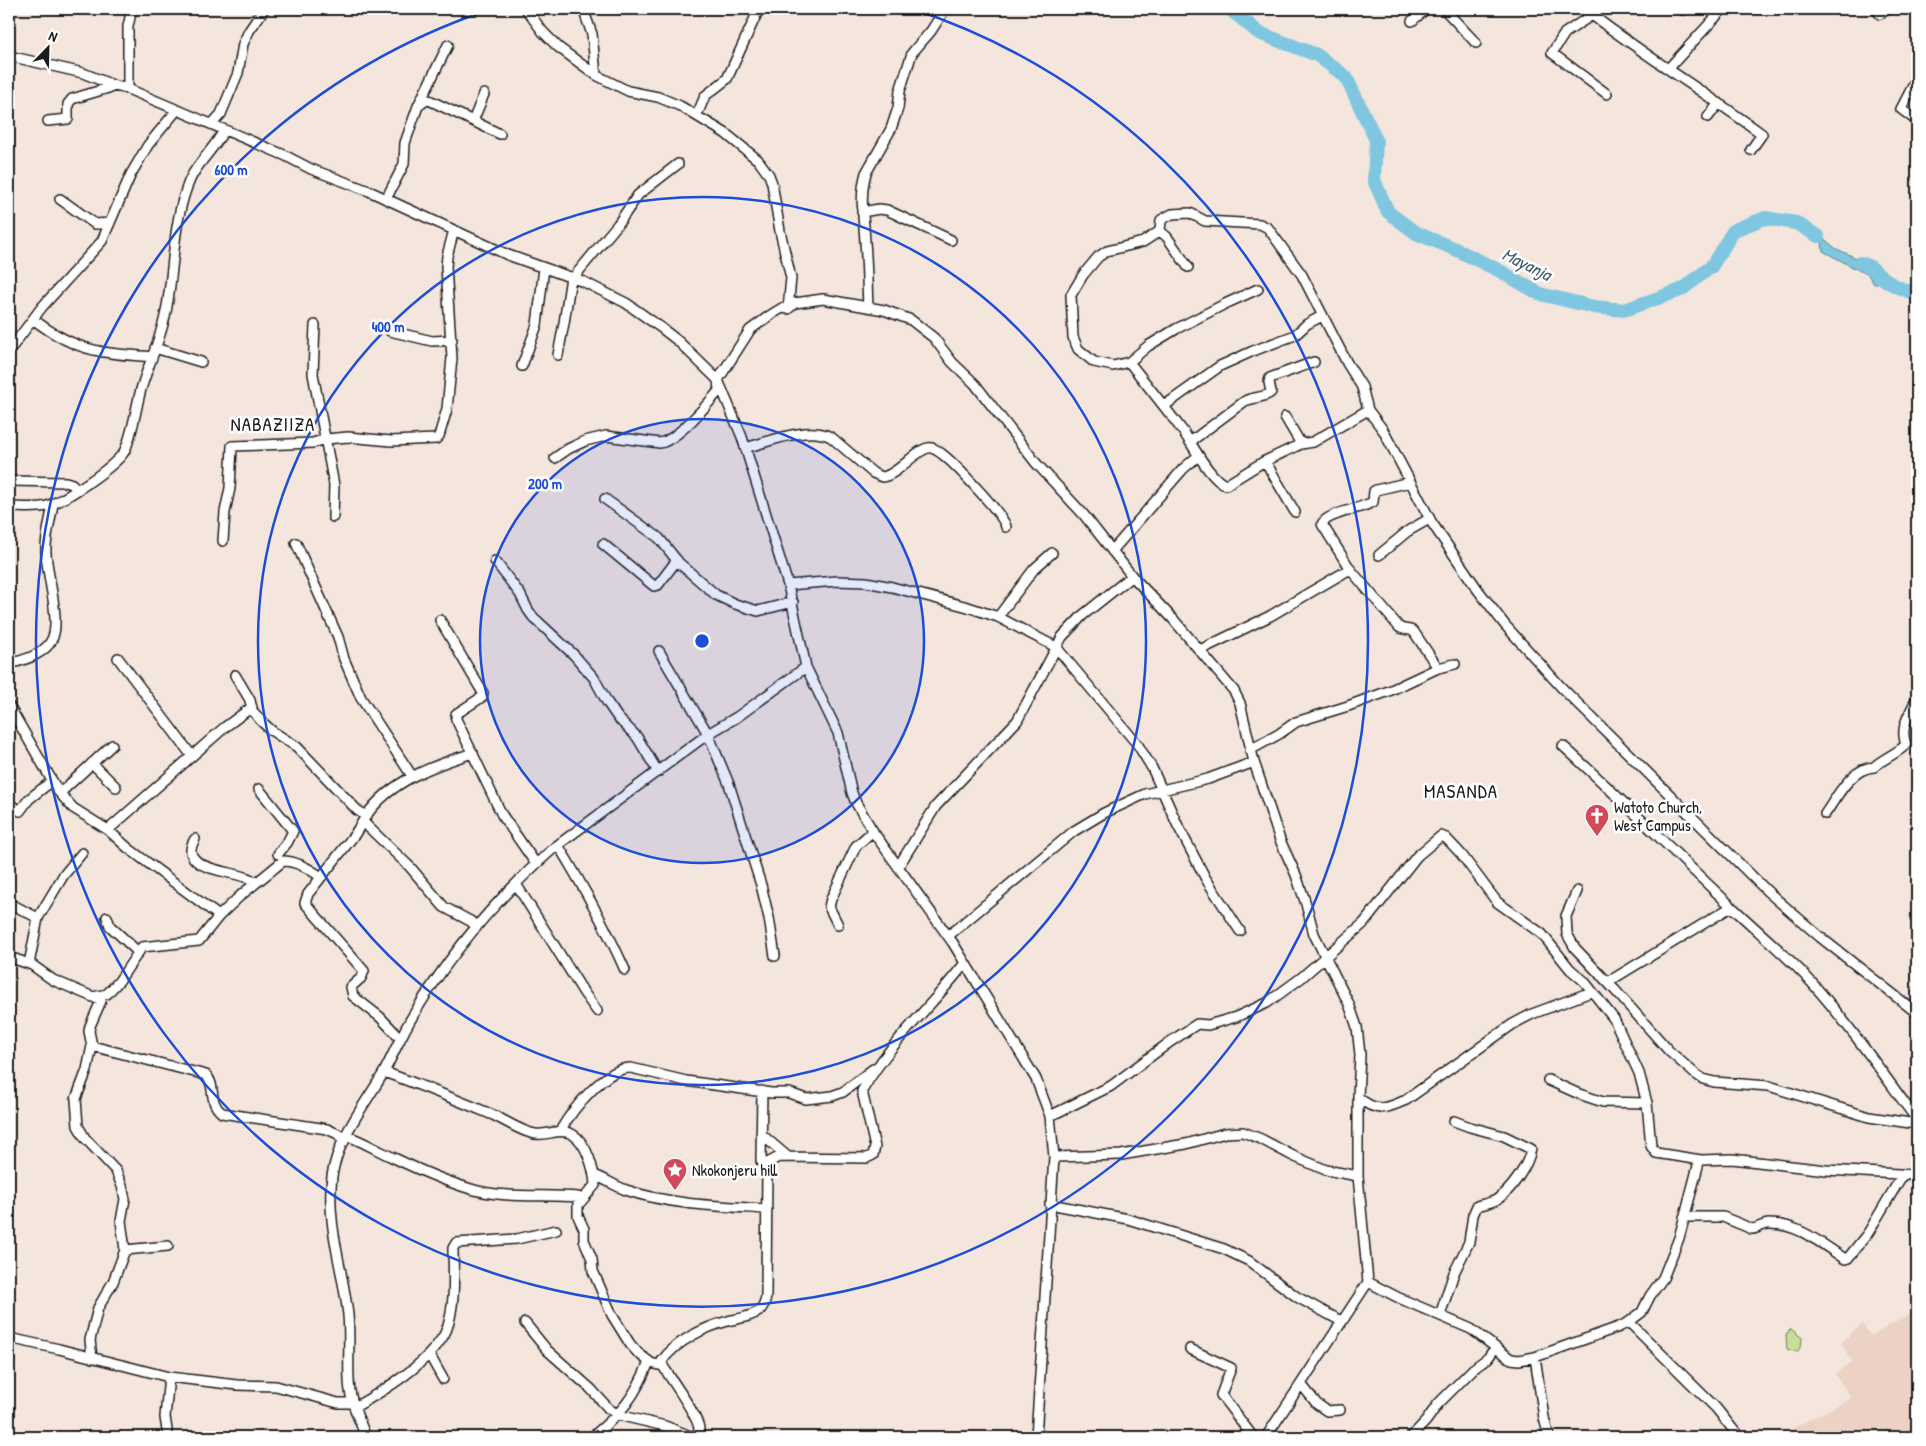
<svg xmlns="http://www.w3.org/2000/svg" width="1926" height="1446" font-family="'Patrick Hand',sans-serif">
<rect width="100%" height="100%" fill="#f4e5dd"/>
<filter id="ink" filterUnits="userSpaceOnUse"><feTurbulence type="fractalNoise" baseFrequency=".02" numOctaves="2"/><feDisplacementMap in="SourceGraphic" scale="10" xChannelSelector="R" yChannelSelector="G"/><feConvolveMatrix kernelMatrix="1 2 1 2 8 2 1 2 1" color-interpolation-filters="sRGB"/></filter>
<g filter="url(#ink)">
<!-- built -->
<path fill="#ecd2c5" d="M 1917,1310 L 1917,1437 L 1789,1437 L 1787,1431 L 1850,1399 L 1850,1396 L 1835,1374 L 1852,1362 L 1841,1343 L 1862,1324 L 1871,1336 Z"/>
<!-- green -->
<path fill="#c7e096" stroke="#727e59" d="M 1791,1329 L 1802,1338 L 1801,1346 L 1797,1352 L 1787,1349 L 1786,1335 Z"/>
<!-- water -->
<path fill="#7fc7e0" stroke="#578392" d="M 1803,227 L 1821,236 L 1835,248 L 1854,257 L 1873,262 L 1902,284 L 1917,291 L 1917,296 L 1889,283 L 1876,271 L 1873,273 L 1877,284 L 1874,284 L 1867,273 L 1860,271 L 1823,251 L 1822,242 L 1809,236 Z"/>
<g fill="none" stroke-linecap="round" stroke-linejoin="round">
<!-- river -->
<path stroke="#7fc7e0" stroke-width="14" d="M 1230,9 L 1259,33 L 1317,55 L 1346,77 L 1376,140 L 1374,180 L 1388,212 L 1416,233 L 1455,249 L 1500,271 L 1540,294 L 1594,307 L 1624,310 L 1681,290 L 1711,267 L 1734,230 L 1765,218 L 1796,223 L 1818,236
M 1860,263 C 1877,268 1874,273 1887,281 C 1895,287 1907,291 1917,294"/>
<defs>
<path id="minor" d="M 526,9 L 543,32 L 558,47 L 596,75 L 628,91 L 658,97 L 680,106 L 725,133 L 758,160 L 769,175 L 772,183 L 780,231 L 791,278 L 788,309
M 583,9 L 592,34 L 596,75
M 805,9 L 808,9
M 1444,9 L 1476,43
M 1876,9 L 1880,14 L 1888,9
M 1683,10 L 1684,9
M 1412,21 L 1426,9
M 9,56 L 83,73 L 115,86 L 128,89 L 284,155 L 311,169 L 369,191 L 508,255 L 584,282 L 626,303 L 660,327 L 678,341 L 718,380 L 742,437 L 788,585 L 806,667 L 838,733 L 852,793 L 856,803 L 874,833 L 953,943 L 1036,1079 L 1050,1116 L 1054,1157 L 1036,1437
M 1668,69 L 1723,9
M 1917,78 L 1901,109 L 1917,121
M 128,89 L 128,26 L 132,9
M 1607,94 L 1552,53 L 1565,33 L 1592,15 C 1647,57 1706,93 1762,134 L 1751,150
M 418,106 L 425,101 L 429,100 L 500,134
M 697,115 L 705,96 L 727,79 L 759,9
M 1708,117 L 1719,103
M 48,121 L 68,119 L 68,104 L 72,99 L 115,86
M 473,121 L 484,94
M 212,124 L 221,114 L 238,73 L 243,44 L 249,31 L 264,9
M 60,199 L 95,224 L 110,223
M 386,199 L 404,164 L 405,143 L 418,106 L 448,45
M 862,212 L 879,209 L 887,210 L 951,240
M 1160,231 L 1161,220 L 1172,214 L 1190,213 L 1205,221 L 1260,224 L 1268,228 L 1302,275 L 1347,363 L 1362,387 L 1368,410 L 1383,430 L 1432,523 L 1478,590 L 1505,625 L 1562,688 L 1767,891 L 1820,937 L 1917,1013
M 1160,231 L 1143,242 L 1107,251 L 1098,257 L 1083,275 L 1071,295 L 1073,337 L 1078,349 L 1094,362 L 1113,366 L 1129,362 L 1148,346 L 1176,329 L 1225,304 L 1258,289
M 1160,231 L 1167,237 L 1188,267
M 573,278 L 618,224 L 638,195 L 678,164
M 868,307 C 867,286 867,264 865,242 C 864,218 859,197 866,173 L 891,129 L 898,108 L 900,91 L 912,53 L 931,31 L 945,9
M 33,319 C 51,333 72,345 94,350 C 113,355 133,355 152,357
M 315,325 L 313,374 L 334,485 L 333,517
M 390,331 L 432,341 L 452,340
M 155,348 L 201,362
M 9,351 L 42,307 L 102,241 L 131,174 L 148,145 L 177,110
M 558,355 L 564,323 L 571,277
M 1129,362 C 1147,385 1165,407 1182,430 C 1192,443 1210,480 1226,485 L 1263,462 L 1301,444 L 1313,442 L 1368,410
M 522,366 L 537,325 L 544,268
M 1164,406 L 1220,366 L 1253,351 L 1295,335 L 1307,324 L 1322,316
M 1285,417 L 1301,444
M 1190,442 L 1245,401 C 1253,397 1265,398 1271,392 L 1269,382 L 1270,378 L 1314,362
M 745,448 C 769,442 807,425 831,437 L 873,473 L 882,477 C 898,475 914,451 928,448 C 933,447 938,451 942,454 C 954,463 1004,515 1006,527
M 555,458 L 568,449 L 585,441 L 606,436 L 660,443 C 677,440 706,406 718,392 L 719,390 L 718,380 L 750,330 L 769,316 L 782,308 L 788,309 L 795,303 L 823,299 L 884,310 L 911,320 L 934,338 L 952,362 L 975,384 L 1036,463 L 1084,515 L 1132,576 L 1173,619 L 1234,691 L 1240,703 L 1254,762 L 1280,840 L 1296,875 L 1306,904 L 1314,934 L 1349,1004 L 1357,1027 L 1360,1055 L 1358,1097 C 1376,1113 1386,1109 1406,1100 L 1513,1024 L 1532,1014 L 1591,992
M 1265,461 L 1295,512
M 9,481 L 66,482 L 72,484 L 77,489
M 1410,482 L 1376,490 L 1374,491 L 1373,502 C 1361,509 1327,513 1322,524 L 1350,569 L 1399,627 C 1404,631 1410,628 1414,632 L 1438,668
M 605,499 L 659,538 L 679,563 L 716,595 L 735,604 L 758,611 L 793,602
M 9,507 C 21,507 35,509 47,506 C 64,501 114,467 124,452 C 133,435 136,405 142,386 C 150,360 163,334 167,306 C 174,267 173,225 187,187 C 194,165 214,150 224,130
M 223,541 L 225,512 L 230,488 L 232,446 L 313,443 L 326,439 L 348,437 L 391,441 L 436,439 L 439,436 L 447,409 L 452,358 L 446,267 L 447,256 L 454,230
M 296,543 L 338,637 L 344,659 L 361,698 L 412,776
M 603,544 L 654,586 L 658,585 L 677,560
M 1112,551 L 1183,469 L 1198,456
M 1379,555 L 1408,531 L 1429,519
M 495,561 L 520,594 L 528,610 L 533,617 L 574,655 L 594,678 L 607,702 L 618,718 L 637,737 L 658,772
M 788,585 L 837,581 L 866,582 L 892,587 L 968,607 L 998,617 L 1056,647 L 1138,745 L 1152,768 L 1178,826 L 1206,879 L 1240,931
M 998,617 L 1034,569 L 1052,553
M 440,620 L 483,693 L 482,697 L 456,714 L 456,719 L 502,815 L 536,864
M 1200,650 L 1270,616 L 1350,569
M 659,651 L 708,734 L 729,784 L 761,885 L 769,918 L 775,956
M 118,658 L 192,756
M 9,664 C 24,660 47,654 53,637 C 60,617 47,575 46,553 C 45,536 51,520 53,503
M 235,675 L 250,700 L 252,710 L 261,721 L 272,731 L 297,747 L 357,810 L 366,816 C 390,781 434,765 473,753
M 9,706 L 58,791 L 73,808 L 108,830 L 128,848 L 219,916
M 1563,746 C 1621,798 1674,853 1731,906 C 1758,932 1788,956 1813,984 C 1851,1027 1883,1074 1917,1120
M 1250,750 L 1279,734 L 1296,722 L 1348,706 L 1389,691 L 1438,668 L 1455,664
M 92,763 L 116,787
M 259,789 L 293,831 L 287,843 L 278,854
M 60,793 L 112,745
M 9,812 L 14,807 L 20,811 L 29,799 L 52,781
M 1825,814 C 1837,797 1851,768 1874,767 C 1882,759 1902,751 1906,744 C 1899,728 1910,713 1917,698
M 366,816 L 355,834 L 308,894 L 305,903 L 364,971 L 361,978 L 351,987 L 353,996 L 380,1017 L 400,1038
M 363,822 L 410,867 L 444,907 L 472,922 L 476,928
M 108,830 L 225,727 L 252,707
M 195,839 C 176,869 230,871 245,877 C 249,878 252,880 256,882
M 558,845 C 583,886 606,927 625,970
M 898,867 L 936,806 L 1017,721 L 1062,637 L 1083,615 L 1132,576
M 516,884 L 584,993 L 597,1011
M 1577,891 L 1566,916 L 1567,934 L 1575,948 L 1614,989 L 1669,1051 L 1694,1073 L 1703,1079 L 1714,1082 L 1769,1086 L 1869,1117 L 1917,1124
M 9,903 L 38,918
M 107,917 L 110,926 L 138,952
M 838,925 L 829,907 L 831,899 L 856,846 L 873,831
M 948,936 L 1074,831 L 1104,813 L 1145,794 L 1208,779 L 1254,762
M 9,957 L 32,965 L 53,980 L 93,997
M 29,964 L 38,918 L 63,876 L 82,853
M 1608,982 L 1731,907
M 92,1046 L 206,1075 C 217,1086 207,1101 222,1113 L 327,1129 L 338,1134 L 344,1142
M 384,1072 C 421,1085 457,1100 493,1115 C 506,1121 519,1130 531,1133 C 545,1138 558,1127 572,1134 C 587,1142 594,1170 595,1185 L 579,1204
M 1548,1080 L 1579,1094 L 1603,1102 L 1647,1103
M 762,1091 L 761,1161 L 768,1165
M 1050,1116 L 1111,1086 L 1170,1042 L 1197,1024 L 1208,1025 L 1236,1017 L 1267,1003 L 1301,978 L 1364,923 L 1417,856 L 1441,836 L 1446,838 L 1461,854 L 1497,902 L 1542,934 L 1570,969 L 1584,981 L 1614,1019 L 1639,1073 L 1647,1103 L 1651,1146 L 1656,1153 L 1701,1160
M 560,1131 C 572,1110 606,1067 631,1068 L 686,1081 L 771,1093 L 789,1093 L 806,1099 L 832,1096 L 843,1092 L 873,1069
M 761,1134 L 788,1157
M 347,1136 C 363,1141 376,1150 392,1157 C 417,1169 444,1181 471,1189 C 504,1199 544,1194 578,1197 L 578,1216 L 584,1229 L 584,1240 L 592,1259 L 593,1271 L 612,1315 L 630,1344 L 638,1353 L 651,1363 L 663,1366
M 1054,1157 L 1121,1155 L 1186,1144 L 1225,1133 L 1243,1132 L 1261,1139 L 1293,1156 L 1326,1170 L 1358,1176
M 594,1175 C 605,1179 615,1186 626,1190 C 670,1205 720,1206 767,1209
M 1050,1204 L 1128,1219 L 1224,1249 L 1249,1261 L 1297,1297 L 1341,1321
M 1684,1217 L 1723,1217 L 1752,1229 C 1758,1229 1764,1223 1770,1224 C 1799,1224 1822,1244 1845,1259 L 1848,1258 L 1868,1233 L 1903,1174
M 125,1250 L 168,1246
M 1368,1282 L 1399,1298 L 1471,1329 L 1511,1359 L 1519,1360 L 1535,1357 L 1619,1327 L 1629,1322 L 1642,1312 L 1650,1296 L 1663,1278 L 1679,1238 L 1699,1162 L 1701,1160 L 1732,1159 L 1826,1170 L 1917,1175
M 1440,1315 L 1454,1273 L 1469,1242 L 1473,1215 L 1477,1206 C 1483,1204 1490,1203 1496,1200 C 1511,1191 1528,1166 1531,1149 L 1504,1136 L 1470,1127 L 1454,1121
M 1629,1322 L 1716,1408 L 1739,1437
M 525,1323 L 547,1350 L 591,1389 L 609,1409 L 618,1415 L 665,1426 L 693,1437
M 9,1338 L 59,1349 L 169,1377 L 237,1385 L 276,1386 L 338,1403 L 353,1403
M 1190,1349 L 1231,1368 L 1221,1395 L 1253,1437
M 429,1354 L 443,1379
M 1535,1357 L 1544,1418 L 1549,1437
M 92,1358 L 90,1340 L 98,1308 L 113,1282 L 125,1250 L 121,1221 L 125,1199 L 122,1186 L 116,1171 L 85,1138 L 78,1126 L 76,1099 L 87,1070 L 92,1046 L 89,1031 L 90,1026 L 101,1001 L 93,997 L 107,994 L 119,981 L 142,947 L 199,941 L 219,916 L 240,896 L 283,861 C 297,861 310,869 321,877
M 1301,1384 L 1317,1404 L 1327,1411 L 1340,1410
M 355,1407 C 385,1390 426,1365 444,1335 C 448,1328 451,1314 452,1306 C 455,1287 453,1267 453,1248 L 456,1243 L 517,1239 L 556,1230
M 168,1437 L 165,1417 L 169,1377
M 366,1437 C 359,1419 349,1400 349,1379 C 348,1358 350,1336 348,1315 C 343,1269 326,1224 332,1176 C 338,1137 365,1105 384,1072 C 394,1053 402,1033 414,1014 C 451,952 500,895 555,847 L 708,734 L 737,717 L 806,667
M 592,1437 C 622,1412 634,1399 649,1362
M 696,1437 C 697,1436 699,1430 699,1429 C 699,1417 670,1378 663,1366 L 662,1361 C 676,1341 705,1327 728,1321 C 737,1319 750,1317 758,1312 C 763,1308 766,1301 766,1295 L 767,1168 L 769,1162 L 779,1157 L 867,1158 L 873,1155 L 875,1147 L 862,1091 C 889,1043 932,1006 965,963
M 1266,1437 L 1368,1282 L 1358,1176 L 1358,1097
M 1411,1437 L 1426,1421 L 1438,1404 L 1473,1369 L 1488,1358 L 1495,1348"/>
</defs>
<!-- minor casing -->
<use href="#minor" stroke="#1c1c1c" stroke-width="12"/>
<!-- minor -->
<use href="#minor" stroke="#fff" stroke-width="9"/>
</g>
</g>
<!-- distance rings -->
<circle cx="702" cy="641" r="222" fill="#1d4ed8" fill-opacity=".12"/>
<g fill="none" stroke="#1d4ed8" stroke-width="2.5">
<circle cx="702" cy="641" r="222"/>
<circle cx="702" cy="641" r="444"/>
<path d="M913 9A666 666 0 1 1 491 9"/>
</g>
<!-- icons -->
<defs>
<symbol id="church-pin" viewBox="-11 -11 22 30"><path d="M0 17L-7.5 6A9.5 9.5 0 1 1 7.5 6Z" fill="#d1495b" stroke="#fff"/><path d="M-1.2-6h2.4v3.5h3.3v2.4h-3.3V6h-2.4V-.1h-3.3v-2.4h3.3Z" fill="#fff"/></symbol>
<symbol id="sight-pin" viewBox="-11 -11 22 30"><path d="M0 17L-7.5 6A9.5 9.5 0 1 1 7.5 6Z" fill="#d1495b" stroke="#fff"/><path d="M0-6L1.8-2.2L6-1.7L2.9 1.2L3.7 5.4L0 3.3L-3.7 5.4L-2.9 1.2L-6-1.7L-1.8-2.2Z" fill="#fff"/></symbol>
</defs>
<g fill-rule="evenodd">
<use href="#church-pin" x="1583" y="802" width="28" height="38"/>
<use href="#sight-pin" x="661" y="1156" width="28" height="38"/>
</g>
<g text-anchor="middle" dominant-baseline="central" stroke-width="5" stroke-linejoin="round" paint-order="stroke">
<!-- poi labels -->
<g font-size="16" fill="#1c1c1c" stroke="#fff" text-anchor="start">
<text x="1614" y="807">Watoto Church,<tspan x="1614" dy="18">West Campus</tspan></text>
<text x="692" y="1170">Nkokonjeru hill</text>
</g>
<!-- water labels -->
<g font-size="18" font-style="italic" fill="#44606a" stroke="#fff">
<text transform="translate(1527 264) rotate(26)">Mayanja</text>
</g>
<!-- quarter labels -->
<g font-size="19" letter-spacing="1" fill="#1c1c1c" stroke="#fff">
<text x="273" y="424">NABAZIIZA</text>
<text x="1461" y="791">MASANDA</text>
</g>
</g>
<circle cx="702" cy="641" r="8" fill="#1d4ed8" stroke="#fff" stroke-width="2.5"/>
<g font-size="15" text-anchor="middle" font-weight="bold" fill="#1d4ed8" stroke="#fff" stroke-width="5" stroke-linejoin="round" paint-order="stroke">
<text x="231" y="175">600 m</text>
<text x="388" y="332">400 m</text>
<text x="545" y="489">200 m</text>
</g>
<!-- margin -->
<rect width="1926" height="1446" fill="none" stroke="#fff" stroke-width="30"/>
<rect x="15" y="15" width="1896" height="1416" fill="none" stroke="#1c1c1c" stroke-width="2" filter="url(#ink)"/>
<!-- north arrow -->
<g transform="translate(48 48) rotate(23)" stroke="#ffffff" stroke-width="4" paint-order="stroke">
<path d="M0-4L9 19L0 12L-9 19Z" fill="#1c1c1c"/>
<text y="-8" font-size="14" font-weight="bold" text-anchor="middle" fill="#1c1c1c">N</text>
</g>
</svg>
